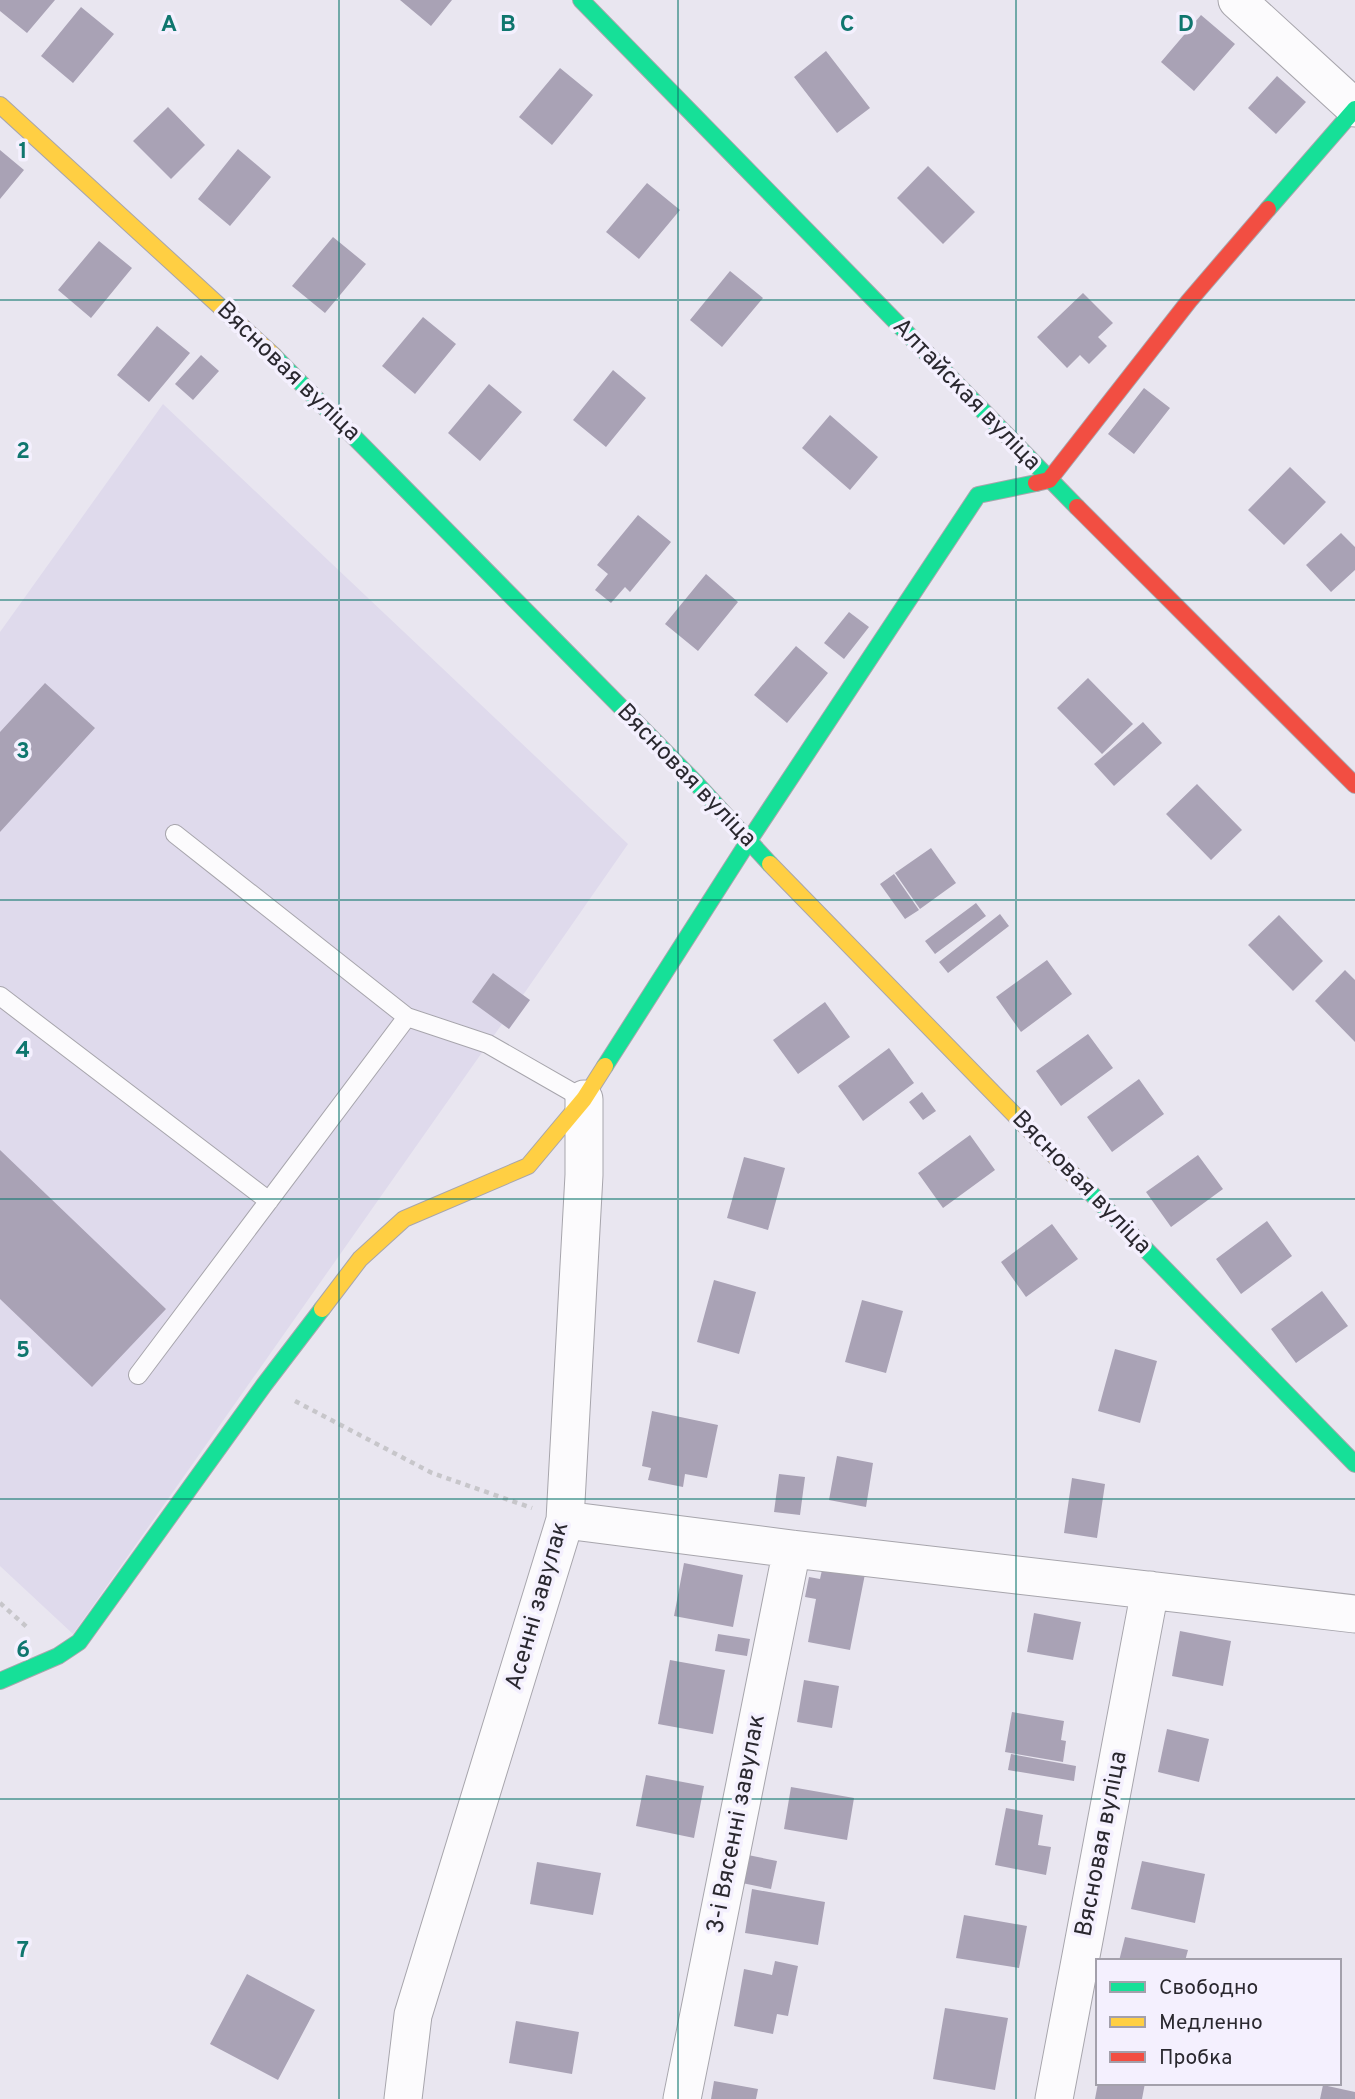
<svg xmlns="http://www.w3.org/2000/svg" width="1355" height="2099" font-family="Overpass,sans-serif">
<rect width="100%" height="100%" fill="#e9e6f0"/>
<!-- built -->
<path fill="#dfdaec" d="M 163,404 L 628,844 L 523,995 L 530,1000 L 509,1029 L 502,1024 L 488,1044 L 73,1634 L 0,1566 L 0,632 Z"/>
<!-- building -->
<path fill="#a9a2b5" d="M 0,0 L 55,0 L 27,33 L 0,11 Z
M 400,0 L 452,0 L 431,26 Z
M 81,7 L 114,34 L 73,83 L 41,56 Z
M 1201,15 L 1235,44 L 1194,91 L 1161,62 Z
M 826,51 L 870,108 L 837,133 L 794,77 Z
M 560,68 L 593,95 L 552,145 L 519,117 Z
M 1277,76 L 1306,102 L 1276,134 L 1248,108 Z
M 168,107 L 205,145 L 171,179 L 133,141 Z
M 238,149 L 271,177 L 230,226 L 198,199 Z
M 0,150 L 24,170 L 0,199 Z
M 928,166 L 975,212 L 943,244 L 897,198 Z
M 647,183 L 680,210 L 639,259 L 606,232 Z
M 333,237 L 366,264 L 325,313 L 292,286 Z
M 99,241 L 132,268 L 91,318 L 58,290 Z
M 730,271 L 763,298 L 722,347 L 690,320 Z
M 1083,293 L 1113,323 L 1098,337 L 1107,346 L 1089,364 L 1080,355 L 1067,368 L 1037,337 Z
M 423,317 L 456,344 L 415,394 L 382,366 Z
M 157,326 L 190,353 L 149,402 L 117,375 Z
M 201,355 L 219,371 L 193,400 L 175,384 Z
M 613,370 L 646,398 L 606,447 L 573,420 Z
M 489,384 L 522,412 L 480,461 L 448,433 Z
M 1144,388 L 1170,408 L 1134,454 L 1108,434 Z
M 830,415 L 878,457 L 850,490 L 802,448 Z
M 1290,467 L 1326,502 L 1284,545 L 1248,510 Z
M 638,515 L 671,542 L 630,592 L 625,587 L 611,603 L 595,590 L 608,574 L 597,565 Z
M 1341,533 L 1355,547 L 1355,570 L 1331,592 L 1306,565 Z
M 706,574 L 738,602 L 698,651 L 665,624 Z
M 849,612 L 869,627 L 844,659 L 824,643 Z
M 796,646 L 828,673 L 787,723 L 754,695 Z
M 1088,678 L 1133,724 L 1102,754 L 1057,708 Z
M 45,683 L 95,728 L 0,832 L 0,732 Z
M 1143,722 L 1162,743 L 1114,786 L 1094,764 Z
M 1197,784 L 1242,830 L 1211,860 L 1166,814 Z
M 931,848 L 956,883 L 920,909 L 895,873 Z
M 894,874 L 919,910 L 905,919 L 880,884 Z
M 976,903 L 986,916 L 935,954 L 925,941 Z
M 1000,914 L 1009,926 L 948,973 L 939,962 Z
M 1279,915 L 1323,961 L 1293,991 L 1248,945 Z
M 1047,960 L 1072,994 L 1021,1032 L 996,997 Z
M 1345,970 L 1355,980 L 1355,1042 L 1315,1001 Z
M 493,973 L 530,1000 L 509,1029 L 472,1002 Z
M 825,1002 L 850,1037 L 798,1074 L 773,1040 Z
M 1088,1034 L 1113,1068 L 1061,1106 L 1036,1071 Z
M 889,1048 L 914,1083 L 863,1121 L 838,1086 Z
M 1139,1079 L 1164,1114 L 1112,1152 L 1087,1117 Z
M 922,1092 L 936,1111 L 923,1120 L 909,1102 Z
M 970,1135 L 995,1170 L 943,1208 L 918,1173 Z
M 0,1150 L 166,1309 L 92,1387 L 0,1299 Z
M 1198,1155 L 1223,1189 L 1171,1227 L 1146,1192 Z
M 744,1157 L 785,1168 L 768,1230 L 727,1218 Z
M 1267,1221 L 1292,1256 L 1241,1294 L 1216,1259 Z
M 1052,1224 L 1078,1259 L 1026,1297 L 1001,1262 Z
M 714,1280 L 756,1292 L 739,1354 L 697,1342 Z
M 1322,1291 L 1348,1326 L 1296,1363 L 1271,1329 Z
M 862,1300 L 903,1311 L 886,1373 L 845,1362 Z
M 1115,1349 L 1157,1361 L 1140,1423 L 1098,1411 Z
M 652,1411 L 718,1425 L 707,1478 L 685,1474 L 683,1487 L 648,1480 L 651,1468 L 642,1466 Z
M 837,1456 L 873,1463 L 866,1507 L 829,1500 Z
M 779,1474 L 805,1477 L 800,1515 L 774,1512 Z
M 1072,1478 L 1105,1484 L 1097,1538 L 1064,1533 Z
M 824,1561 L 866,1569 L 850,1650 L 808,1642 L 816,1599 L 805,1597 L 809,1577 L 820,1579 Z
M 684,1563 L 743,1575 L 733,1627 L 674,1616 Z
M 1034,1613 L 1081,1622 L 1073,1660 L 1027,1652 Z
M 1180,1631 L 1231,1641 L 1223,1686 L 1172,1676 Z
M 718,1634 L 750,1639 L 747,1656 L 715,1651 Z
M 670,1660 L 725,1670 L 713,1734 L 658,1724 Z
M 804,1680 L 839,1686 L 832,1728 L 797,1722 Z
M 1012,1712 L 1064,1721 L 1061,1740 L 1066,1741 L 1063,1762 L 1005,1752 Z
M 1167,1729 L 1209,1739 L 1199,1782 L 1158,1772 Z
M 1011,1754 L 1076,1766 L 1074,1781 L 1008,1770 Z
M 646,1775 L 704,1786 L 694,1838 L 636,1826 Z
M 791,1787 L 854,1798 L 847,1840 L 784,1829 Z
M 1006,1808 L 1043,1815 L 1038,1845 L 1051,1847 L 1046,1875 L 995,1865 Z
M 748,1855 L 777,1861 L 771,1889 L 742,1883 Z
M 1142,1861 L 1205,1874 L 1195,1923 L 1131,1909 Z
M 537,1862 L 601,1873 L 593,1915 L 530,1904 Z
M 752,1889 L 825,1902 L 818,1945 L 745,1933 Z
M 964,1915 L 1027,1926 L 1019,1968 L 956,1958 Z
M 1125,1937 L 1188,1950 L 1185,1961 L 1119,1961 Z
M 775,1961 L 798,1966 L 788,2016 L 777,2014 L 773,2034 L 734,2026 L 744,1969 L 772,1975 Z
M 247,1974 L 315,2010 L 278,2080 L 210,2044 Z
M 945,2008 L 1008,2018 L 995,2090 L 933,2079 Z
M 516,2021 L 579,2032 L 572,2074 L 509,2063 Z
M 714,2081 L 758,2089 L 756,2099 L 711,2099 Z
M 1098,2083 L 1145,2083 L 1142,2099 L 1095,2099 Z
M 1323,2085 L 1355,2092 L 1355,2099 L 1320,2099 Z"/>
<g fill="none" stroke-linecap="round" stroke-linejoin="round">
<defs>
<path id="lane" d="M 175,834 L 407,1017 L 488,1044 L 584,1099
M 0,996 L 269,1201
M 138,1375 L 407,1017"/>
<path id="street" d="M 1237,0 L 1355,108
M 565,1520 L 792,1549 L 1355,1614
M 403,2099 L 413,2015 L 565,1520 L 584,1175 L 584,1099
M 682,2099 L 792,1549
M 1054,2099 L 1150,1590"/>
<path id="fast" d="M 581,0 L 1077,507
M 1268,209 L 1355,109
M 274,356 L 695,782 L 770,864
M 605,1066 L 748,842 L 978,495 L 1036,483
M 1082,1184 L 1355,1464
M 0,1681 L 58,1656 L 79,1642 L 264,1385 L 322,1309"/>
<path id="slow" d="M 0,105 L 274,356
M 770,864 L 1082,1184
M 322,1309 L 360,1259 L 404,1219 L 528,1166 L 584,1099 L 605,1066"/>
<path id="jam" d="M 1036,483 L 1049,480 L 1189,301 L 1268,209
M 1077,507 L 1355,785"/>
</defs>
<!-- lane casing -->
<use href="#lane" stroke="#a7a5ac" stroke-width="20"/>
<!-- street casing -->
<use href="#street" stroke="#a7a5ac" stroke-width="39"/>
<!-- fast casing -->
<use href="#fast" stroke="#a7a5ac" stroke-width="18"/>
<!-- slow casing -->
<use href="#slow" stroke="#a7a5ac" stroke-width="18"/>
<!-- jam casing -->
<use href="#jam" stroke="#a7a5ac" stroke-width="18"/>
<!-- path -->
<path stroke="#c7c6ca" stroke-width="4.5" stroke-dasharray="5 5" stroke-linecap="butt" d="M 295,1401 L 432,1473 L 532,1508
M 0,1603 L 29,1629"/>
<!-- lane -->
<use href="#lane" stroke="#fcfbfd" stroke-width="18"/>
<!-- street -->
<use href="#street" stroke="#fcfbfd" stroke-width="37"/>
<!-- fast -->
<use href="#fast" stroke="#16e098" stroke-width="16"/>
<!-- slow -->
<use href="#slow" stroke="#ffcf43" stroke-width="16"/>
<!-- jam -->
<use href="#jam" stroke="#f24e42" stroke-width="16"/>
</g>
<!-- grid -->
<path fill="none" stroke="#0f766e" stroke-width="2" stroke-opacity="0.55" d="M 339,0 L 339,2099M 678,0 L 678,2099M 1016,0 L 1016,2099M 0,300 L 1355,300M 0,600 L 1355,600M 0,900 L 1355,900M 0,1199 L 1355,1199M 0,1499 L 1355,1499M 0,1799 L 1355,1799"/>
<g text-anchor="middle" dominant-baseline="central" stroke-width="7" stroke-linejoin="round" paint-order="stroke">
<!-- street labels -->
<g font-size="24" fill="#2a282f" stroke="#f4f0fe">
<text transform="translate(288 372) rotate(44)">Вясновая вуліца</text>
<text transform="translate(966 395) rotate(46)">Алтайская вуліца</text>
<text transform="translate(686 776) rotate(46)">Вясновая вуліца</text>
<text transform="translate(1081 1183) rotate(46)">Вясновая вуліца</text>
<text transform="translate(538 1606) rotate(-74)">Асенні завулак</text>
<text transform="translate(737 1824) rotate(-79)">3-і Вясенні завулак</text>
<text transform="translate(1102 1844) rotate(-79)">Вясновая вуліца</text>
</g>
</g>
<g font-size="23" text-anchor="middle" font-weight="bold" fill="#0f766e" stroke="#f4f0fe" stroke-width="7" stroke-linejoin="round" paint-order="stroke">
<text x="169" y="31">A</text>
<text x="508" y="31">B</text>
<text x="847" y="31">C</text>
<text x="1186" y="31">D</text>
<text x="23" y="158">1</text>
<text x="23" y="458">2</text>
<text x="23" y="758">3</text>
<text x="23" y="1057">4</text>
<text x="23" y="1357">5</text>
<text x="23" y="1657">6</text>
<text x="23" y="1957">7</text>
</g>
<!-- legend -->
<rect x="1096" y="1959" width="245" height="126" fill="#f4f0fe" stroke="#a3a0ab" stroke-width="2"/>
<rect x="1110" y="1982" width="35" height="10" fill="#16e098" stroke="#a3a0ab" stroke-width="2"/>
<text x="1159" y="1994" font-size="21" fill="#2a282f">Свободно</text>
<rect x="1110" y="2017" width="35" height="10" fill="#ffcf43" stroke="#a3a0ab" stroke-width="2"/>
<text x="1159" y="2029" font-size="21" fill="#2a282f">Медленно</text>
<rect x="1110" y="2052" width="35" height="10" fill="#f24e42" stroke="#a3a0ab" stroke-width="2"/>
<text x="1159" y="2064" font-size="21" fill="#2a282f">Пробка</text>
</svg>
